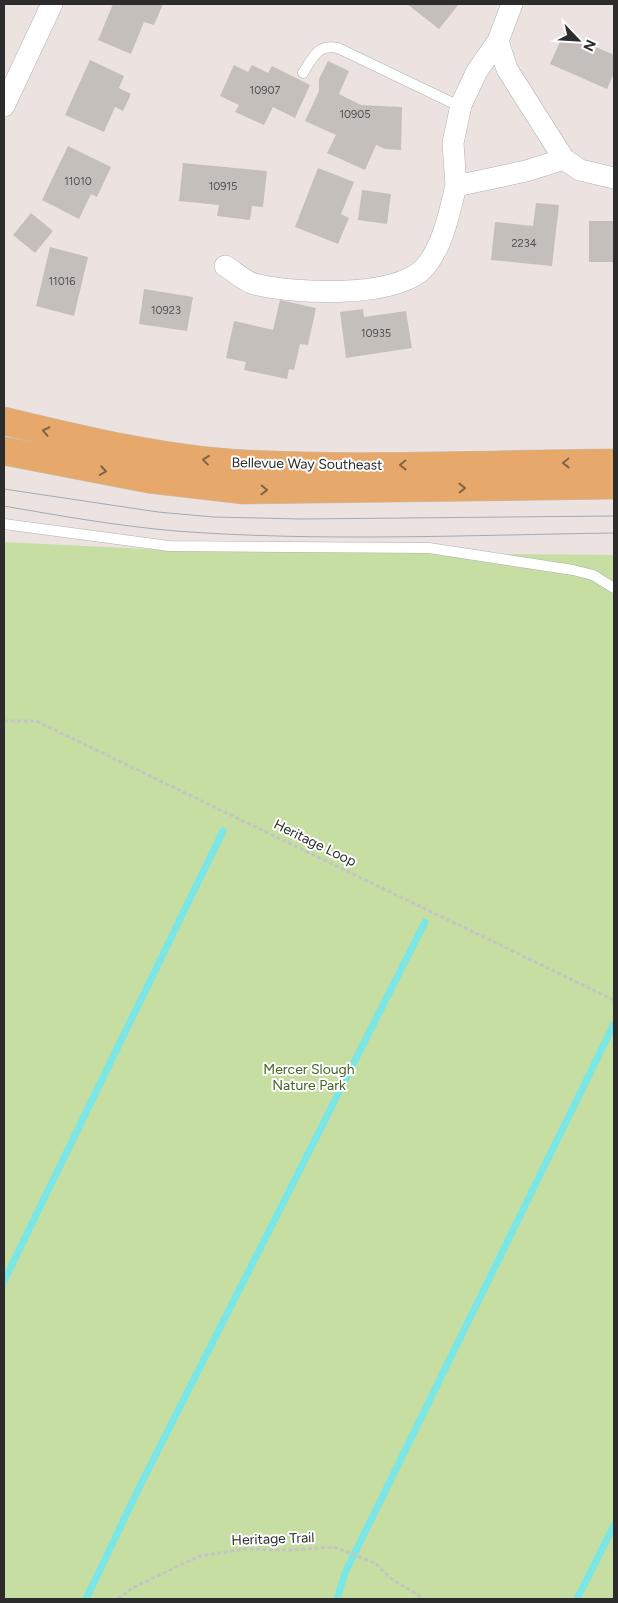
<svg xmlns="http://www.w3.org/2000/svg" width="618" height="1603" font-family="Figtree,sans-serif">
<rect width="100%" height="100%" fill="#ece3e0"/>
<!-- green -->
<path fill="#c6dea1" d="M 4,542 L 189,551 L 614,555 L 614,1599 L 4,1599 Z"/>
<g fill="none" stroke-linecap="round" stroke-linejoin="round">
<!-- stream -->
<path stroke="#7be6e6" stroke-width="7" d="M 4,1281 L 223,831
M 86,1599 L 138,1490 L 425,922
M 337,1599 L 345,1573 L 614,1024
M 577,1599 L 614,1525"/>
</g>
<!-- building -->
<path fill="#c5bfbb" d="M 113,4 L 163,4 L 154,25 L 144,22 L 131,54 L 98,40 Z
M 407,4 L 459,4 L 439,29 Z
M 564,33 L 614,55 L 614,73 L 607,89 L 550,64 Z
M 90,60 L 124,76 L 119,88 L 131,94 L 123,111 L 115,107 L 104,132 L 65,115 Z
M 328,61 L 349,71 L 339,94 L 361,105 L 402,107 L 401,150 L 385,149 L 376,145 L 365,170 L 327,153 L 336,135 L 305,121 L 319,91 L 319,79 Z
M 234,65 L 248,72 L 252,65 L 268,73 L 272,66 L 310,85 L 295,118 L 273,107 L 264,125 L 235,112 L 239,105 L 220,96 Z
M 68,146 L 111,167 L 97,197 L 91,194 L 79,219 L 42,200 Z
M 183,163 L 267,171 L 263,207 L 252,206 L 250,220 L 217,216 L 219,205 L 179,201 Z
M 318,168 L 354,182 L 341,214 L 349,218 L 338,244 L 295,227 Z
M 362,190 L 391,194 L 387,224 L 358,220 Z
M 536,203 L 559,205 L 552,266 L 491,260 L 495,222 L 533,226 Z
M 31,213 L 53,231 L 35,253 L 13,235 Z
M 589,221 L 614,221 L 614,262 L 589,262 Z
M 50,247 L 88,257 L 74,316 L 36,306 Z
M 144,289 L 193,297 L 187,331 L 139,324 Z
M 280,300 L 316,308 L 308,345 L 300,344 L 294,370 L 289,369 L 287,379 L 244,370 L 246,362 L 226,358 L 234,321 L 273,330 Z
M 363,309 L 364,317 L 406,311 L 412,348 L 346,358 L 340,312 Z"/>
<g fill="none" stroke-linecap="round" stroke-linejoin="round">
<defs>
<path id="lane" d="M 303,73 C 313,57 318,44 338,48 L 461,107
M 4,524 L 169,546 L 429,548 L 573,570 L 593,575 L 614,588"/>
<path id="street" d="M 498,41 L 507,69 L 564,159 L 580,170 L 614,178
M 4,106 L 52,4
M 456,186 L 453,143 L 461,105 L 477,71 L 498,41 L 512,4
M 225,266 C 234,271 244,281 254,284 C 292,294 398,299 425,267 C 444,244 449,213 456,186 L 526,171 L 564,159"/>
<path id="primary" d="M 4,421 C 83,440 165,460 246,464 C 368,470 492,464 614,463
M 4,451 L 149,479 L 244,490 L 614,485"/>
</defs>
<!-- lane casing -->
<use href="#lane" stroke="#acb1b7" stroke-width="11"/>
<!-- street casing -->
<use href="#street" stroke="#acb1b7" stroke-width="22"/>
<!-- primary casing -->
<use href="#primary" stroke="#c4c4c4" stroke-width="29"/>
<!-- path -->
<path stroke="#c4c4c4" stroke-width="3" stroke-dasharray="4 2.5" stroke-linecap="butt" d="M 4,721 L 36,721 L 614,1000
M 118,1599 L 132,1588 L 200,1556 L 245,1549 L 289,1550 L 334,1547 L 375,1563 L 393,1580 L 425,1599"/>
<!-- lane -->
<use href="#lane" stroke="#fff" stroke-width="10"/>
<!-- street -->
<use href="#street" stroke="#fff" stroke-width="21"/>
<!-- primary -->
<use href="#primary" stroke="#e6a96b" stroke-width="28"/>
<!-- tram -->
<path stroke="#a2aab5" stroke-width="1" d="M 4,489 L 158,512 L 213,517 L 301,519 L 614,516
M 4,506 C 61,516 118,526 176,531 C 321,542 469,535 614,533"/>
</g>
<!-- one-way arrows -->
<defs><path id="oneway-chevron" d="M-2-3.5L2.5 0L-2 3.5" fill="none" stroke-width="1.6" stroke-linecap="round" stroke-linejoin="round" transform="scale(1.25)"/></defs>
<g stroke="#806448">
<use href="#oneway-chevron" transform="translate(46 431) rotate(-168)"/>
<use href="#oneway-chevron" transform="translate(206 460) rotate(-173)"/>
<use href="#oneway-chevron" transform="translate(566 463) rotate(179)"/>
<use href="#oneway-chevron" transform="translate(403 465) rotate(179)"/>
<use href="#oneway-chevron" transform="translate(103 471) rotate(9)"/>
<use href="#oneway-chevron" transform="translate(462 488) rotate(-1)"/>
<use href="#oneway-chevron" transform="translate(264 490) rotate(1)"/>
</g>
<g text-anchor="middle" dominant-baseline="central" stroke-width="4" stroke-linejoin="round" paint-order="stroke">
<!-- number labels -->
<g font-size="11" fill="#525150">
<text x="265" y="90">10907</text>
<text x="355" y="114">10905</text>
<text x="78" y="181">11010</text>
<text x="223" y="186">10915</text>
<text x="524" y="243">2234</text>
<text x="62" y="281">11016</text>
<text x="166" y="310">10923</text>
<text x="376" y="333">10935</text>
</g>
<!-- street labels -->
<g font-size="14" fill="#2c2c2c" stroke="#fff">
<text transform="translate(307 464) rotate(1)">Bellevue Way Southeast</text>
<text transform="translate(315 843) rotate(26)">Heritage Loop</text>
<text transform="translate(273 1539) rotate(-2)">Heritage Trail</text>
</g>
<!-- park labels -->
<g font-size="14" fill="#416420" stroke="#fff">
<text x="309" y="1069">Mercer Slough<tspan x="309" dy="16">Nature Park</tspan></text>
</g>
</g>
<!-- border -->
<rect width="618" height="1603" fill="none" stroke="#2c2c2c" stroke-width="10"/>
<!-- north arrow -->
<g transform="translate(578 40) rotate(115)" stroke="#ffffff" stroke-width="4" paint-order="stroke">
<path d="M0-4L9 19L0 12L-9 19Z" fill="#2c2c2c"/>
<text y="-8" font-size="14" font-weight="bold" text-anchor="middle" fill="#2c2c2c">N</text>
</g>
</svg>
